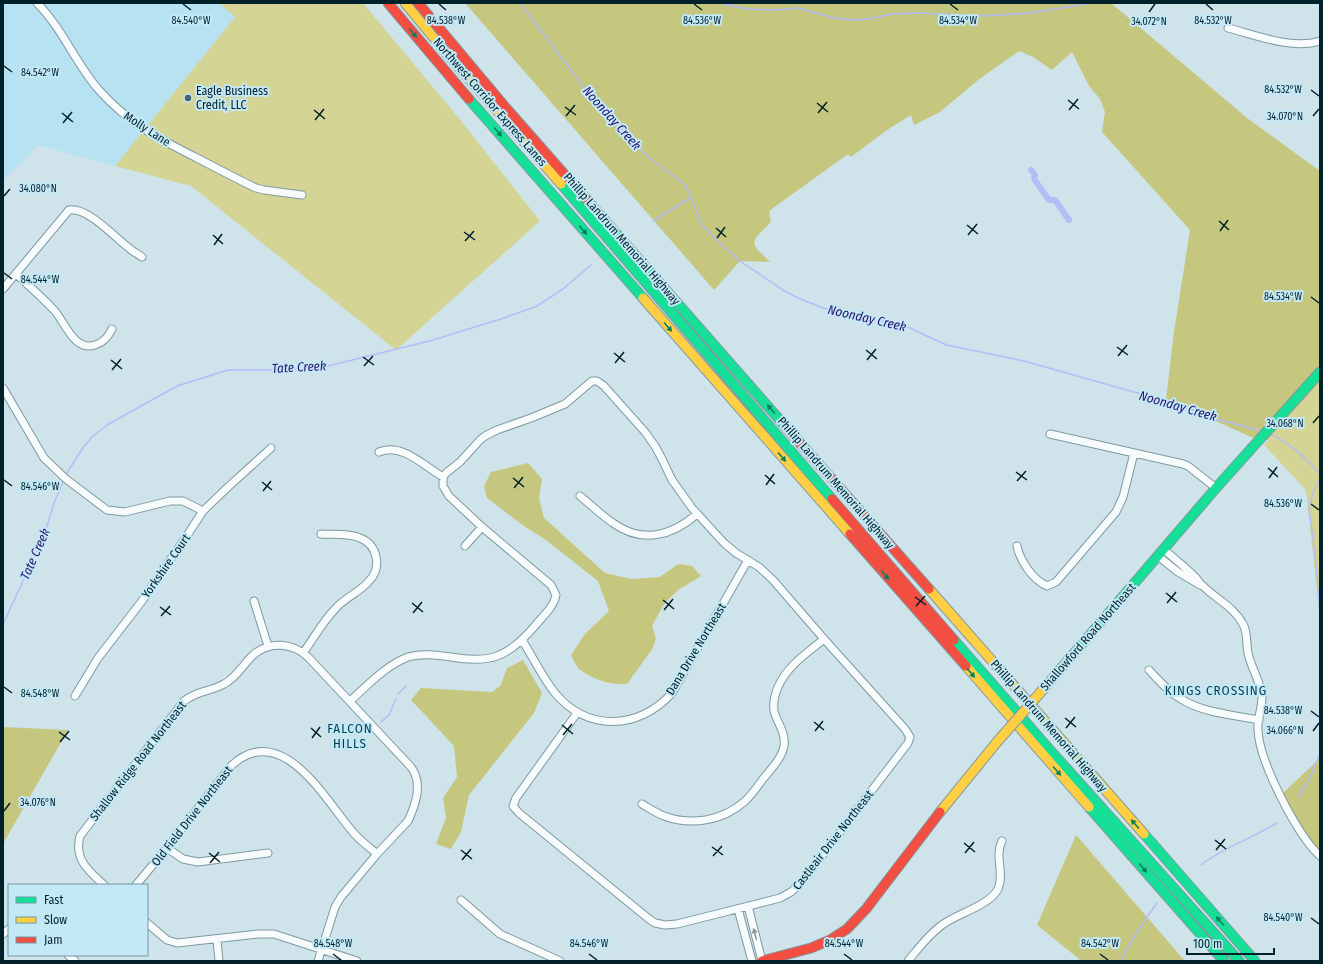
<svg xmlns="http://www.w3.org/2000/svg" width="1323" height="964" font-family="'Fira Sans Condensed',sans-serif">
<rect width="100%" height="100%" fill="#cfe3ea"/>
<!-- built -->
<path fill="#b7e2f2" d="M 3,3 L 219,3 L 235,17 L 115,166 L 38,145 L 3,181 Z"/>
<!-- green -->
<path fill="#d4d595" d="M 219,3 L 363,3 L 462,122 L 540,221 L 396,350 L 191,186 L 115,166 L 235,17 Z
M 1320,382 L 1320,611 L 1319,610 L 1306,490 L 1264,445 Z"/>
<!-- forest -->
<path fill="#c6c77e" d="M 465,3 L 1111,3 L 1247,118 L 1320,171 L 1320,382 L 1268,440 L 1258,440 L 1166,399 L 1174,332 L 1190,230 L 1102,132 L 1105,112 L 1100,99 L 1089,86 L 1072,52 L 1052,70 L 1033,57 L 1019,51 L 978,80 L 940,112 L 914,125 L 911,115 L 887,130 L 851,157 L 848,154 L 769,211 L 771,222 L 757,236 L 754,243 L 757,249 L 770,262 L 740,261 L 714,290 Z
M 528,463 L 542,479 L 539,498 L 544,518 L 605,573 L 631,579 L 660,577 L 678,564 L 692,566 L 701,576 L 678,590 L 664,604 L 652,626 L 656,638 L 653,648 L 627,684 C 610,685 593,680 579,669 C 576,666 573,659 571,655 L 585,634 L 609,611 L 598,581 L 546,540 L 524,526 L 487,498 L 484,486 L 491,472 Z
M 523,660 L 542,693 L 534,713 L 469,795 L 461,832 L 451,849 L 436,844 L 446,818 L 443,798 L 457,777 L 454,746 L 411,700 L 421,688 L 492,692 L 501,685 L 507,668 Z
M 3,727 L 68,730 L 3,844 Z
M 1320,755 L 1320,851 L 1308,840 L 1283,793 L 1319,759 Z
M 1076,835 L 1185,961 L 1079,961 L 1079,959 L 1037,925 Z"/>
<g fill="none" stroke-linecap="round" stroke-linejoin="round">
<!-- stream -->
<path stroke="#b5bcf8" stroke-width="1.5" d="M 520,3 L 598,106 L 630,137 L 648,157 L 679,180 L 686,186 L 702,225 L 720,243 L 740,261 L 783,290 L 798,298 L 823,308 L 908,327 L 931,338 L 947,345 L 1024,361 L 1141,394 L 1216,419 L 1262,431
M 719,3 L 747,9 L 772,10 L 797,8 L 834,18 L 854,20 L 868,19 L 893,14 L 916,13 L 982,16 L 1030,13 L 1092,3
M 653,221 L 690,198
M 1270,434 C 1289,443 1306,458 1320,474
M 67,473 L 82,449 L 92,437 L 107,425 L 177,386 L 228,370 L 288,370 L 320,368 L 433,340 L 504,318 L 537,306 L 563,289 L 591,265
M 1320,479 L 1313,492 L 1309,509 L 1315,555 L 1320,612
M 3,624 L 44,536 L 54,503 L 63,482
M 398,694 L 406,686
M 381,722 L 389,715 L 396,699
M 1298,797 L 1308,782 L 1320,753
M 1201,865 C 1224,847 1253,838 1277,823
M 1121,961 C 1131,940 1143,922 1157,903"/>
<!-- canal -->
<path stroke="#b5bcf8" stroke-width="6" d="M 1031,170 L 1035,175 L 1034,179 L 1049,200 L 1055,200 L 1069,220"/>
<defs>
<path id="street" d="M 37,3 C 62,28 75,62 98,89 C 129,124 159,139 199,159 C 218,169 237,179 256,188 L 264,190 L 302,195
M 1228,28 C 1256,35 1292,50 1320,41
M 16,274 C 29,286 42,297 54,310 C 65,322 74,352 95,345 C 104,342 108,337 112,329
M 3,289 L 69,210 C 88,207 114,237 129,248 C 133,252 138,254 142,257
M 3,388 L 44,458 L 66,479 L 107,510 L 125,512 L 170,501 L 183,501 L 203,511
M 1050,434 L 1183,464 L 1188,466 L 1216,488
M 379,452 C 402,442 425,467 443,477
M 580,496 C 591,505 601,515 613,523 C 642,544 672,536 697,514
M 465,546 L 482,527
M 1017,546 C 1020,561 1033,580 1047,586 L 1056,582 L 1116,512 L 1123,497 L 1134,453
M 1163,549 C 1174,558 1185,567 1195,577 C 1198,580 1200,584 1203,586 C 1216,599 1234,607 1243,624 C 1248,633 1246,643 1248,653 C 1251,668 1261,682 1262,697 C 1262,708 1257,719 1258,730 C 1259,761 1297,835 1320,856
M 1158,556 L 1178,572 L 1200,585
M 254,601 L 268,646
M 522,640 C 533,657 542,677 555,693 C 587,732 639,730 672,693 L 748,560
M 303,653 C 314,638 323,621 336,608 C 346,597 360,592 369,581 C 382,568 378,545 360,538 C 349,533 333,535 321,534
M 1149,670 C 1159,681 1169,692 1181,699 C 1203,713 1234,715 1259,720
M 75,696 L 98,658 L 142,601 L 188,534 L 203,511 L 228,487 L 271,448
M 350,701 C 368,685 385,666 408,657 C 422,653 437,655 451,657 C 490,664 508,657 534,627 C 542,617 554,607 556,595 L 551,585 L 482,527 L 449,496 L 443,486 L 443,477 L 446,473 L 460,462 L 480,440 L 485,436 L 497,430 L 531,418 L 565,404 L 592,381 L 597,381 L 604,386 L 645,432 L 655,446 L 662,459 L 672,480 L 692,508 L 724,543 L 736,553 L 759,567 L 773,580 L 824,639 L 905,729 L 910,737 L 908,743 L 801,883 L 791,892 L 780,898 L 677,924 L 665,925 L 655,923 L 649,919 L 519,813 L 513,806 L 516,798 L 577,713
M 642,804 C 649,808 656,813 664,816 C 691,826 722,821 744,802 C 751,796 757,787 763,779 C 771,769 782,758 784,746 C 786,732 777,723 774,711 C 773,703 775,694 778,687 C 787,666 807,653 824,639
M 167,848 L 183,859 L 198,862 L 268,853
M 104,885 C 88,870 74,860 80,836 L 184,701 C 198,690 210,692 224,684 C 236,678 243,665 252,656 C 269,640 293,643 308,657 L 411,767 C 423,783 416,804 408,821 L 377,854 L 341,897 L 335,907 L 318,961
M 136,885 L 167,848 L 231,766 C 281,719 324,798 352,831 C 359,840 369,847 377,854
M 461,900 L 500,934 L 560,961
M 748,906 L 762,961
M 738,909 L 752,961
M 147,923 L 167,940 L 177,943 L 258,934 L 274,934 L 357,961
M 3,934 L 9,929
M 217,940 L 219,961
M 68,955 L 75,961
M 908,961 C 918,949 928,935 942,925 C 958,913 989,906 998,889 C 1005,873 994,857 1002,841"/>
<path id="fast" d="M 469,99 L 643,298
M 561,184 L 832,499
M 586,199 L 792,434
M 954,640 L 1049,749 L 1239,961
M 1047,685 L 1216,488 L 1320,372
M 1089,807 L 1224,961
M 1144,834 L 1255,961"/>
<path id="slow" d="M 405,3 L 449,56 L 561,184
M 643,298 L 850,534
M 929,589 L 1144,834
M 966,666 L 1089,807
M 940,812 L 997,742"/>
<path id="jam" d="M 388,3 L 469,99
M 418,3 L 506,108 L 586,199
M 792,434 L 929,589
M 832,499 L 954,640
M 850,534 L 966,666
M 762,961 L 811,948 L 830,940 L 847,929 L 866,909 L 940,812"/>
</defs>
<!-- street casing -->
<use href="#street" stroke="#7f99a1" stroke-width="9"/>
<!-- fast casing -->
<use href="#fast" stroke="#7f99a1" stroke-width="11"/>
<!-- slow casing -->
<use href="#slow" stroke="#7f99a1" stroke-width="11"/>
<!-- jam casing -->
<use href="#jam" stroke="#7f99a1" stroke-width="11"/>
<!-- street -->
<use href="#street" stroke="#f8fbfc" stroke-width="7"/>
<!-- fast -->
<use href="#fast" stroke="#16e098" stroke-width="9"/>
<!-- slow -->
<use href="#slow" stroke="#ffcf43" stroke-width="9"/>
<!-- jam -->
<use href="#jam" stroke="#f24e42" stroke-width="9"/>
<defs>
<path id="slow-bridge" d="M 997,742 L 1047,685"/>
</defs>
<!-- slow-bridge casing -->
<use href="#slow-bridge" stroke="#7f99a1" stroke-width="11" stroke-linecap="butt"/>
<!-- slow-bridge -->
<use href="#slow-bridge" stroke="#ffcf43" stroke-width="9"/>
</g>
<!-- one-way arrows -->
<defs><path id="oneway-solid" d="M-6-.8H1V-3.2L6.5 0L1 3.2V.8H-6Z"/></defs>
<g fill="#0b8061">
<use href="#oneway-solid" transform="translate(413 33) rotate(51)"/>
<use href="#oneway-solid" transform="translate(498 132) rotate(49)"/>
<use href="#oneway-solid" transform="translate(583 230) rotate(49)"/>
<use href="#oneway-solid" transform="translate(668 327) rotate(49)"/>
<use href="#oneway-solid" transform="translate(771 409) rotate(-131)"/>
<use href="#oneway-solid" transform="translate(782 457) rotate(49)"/>
<use href="#oneway-solid" transform="translate(885 575) rotate(49)"/>
<use href="#oneway-solid" transform="translate(971 673) rotate(49)"/>
<use href="#oneway-solid" transform="translate(1057 771) rotate(49)"/>
<use href="#oneway-solid" transform="translate(1135 824) rotate(-131)"/>
<use href="#oneway-solid" transform="translate(1143 868) rotate(49)"/>
<use href="#oneway-solid" transform="translate(1220 921) rotate(-131)"/>
</g>
<use fill="#88989e" href="#oneway-solid" transform="translate(755 934) rotate(-104)"/>
<!-- ticks -->
<path fill="none" stroke="#00202a" stroke-width="1.5" d="M 183,4 L 191,10M 439,4 L 446,10M 694,4 L 702,10M 950,4 L 958,10M 1206,4 L 1213,10M 1149,12 L 1155,4M 4,66 L 12,72M 1311,90 L 1319,96M 1068,100 L 1079,109M 817,103 L 828,112M 565,107 L 576,115M 314,110 L 325,119M 1069,110 L 1078,99M 62,113 L 73,122M 818,113 L 827,102M 566,116 L 575,105M 1313,116 L 1319,109M 315,120 L 324,109M 63,123 L 72,112M 4,196 L 10,189M 1219,221 L 1229,230M 967,225 L 978,234M 716,228 L 726,237M 1220,231 L 1228,220M 464,232 L 475,240M 213,235 L 223,244M 968,235 L 977,224M 717,238 L 725,227M 465,241 L 474,231M 214,245 L 222,234M 4,273 L 12,279M 1311,297 L 1319,303M 1117,347 L 1128,355M 866,350 L 877,359M 614,353 L 625,362M 1118,356 L 1127,345M 363,357 L 374,365M 111,360 L 122,369M 867,360 L 876,349M 615,363 L 624,352M 364,366 L 373,356M 112,370 L 121,359M 1313,423 L 1319,416M 1268,468 L 1278,477M 1016,472 L 1027,480M 765,475 L 775,484M 513,478 L 524,487M 1269,478 L 1277,467M 4,480 L 12,486M 1017,481 L 1026,471M 262,482 L 272,490M 766,485 L 774,474M 514,488 L 523,477M 263,491 L 271,481M 1311,504 L 1319,510M 1166,593 L 1177,602M 915,597 L 926,605M 663,600 L 674,609M 412,603 L 423,612M 1167,603 L 1176,592M 916,606 L 925,596M 160,607 L 171,615M 664,610 L 673,599M 413,613 L 422,602M 161,616 L 170,606M 4,687 L 12,693M 1311,711 L 1319,717M 1065,718 L 1076,727M 814,722 L 824,730M 562,725 L 573,734M 311,728 L 321,737M 1066,728 L 1075,717M 815,731 L 823,721M 1313,731 L 1319,723M 59,732 L 70,740M 563,735 L 572,724M 312,738 L 320,727M 60,742 L 69,731M 4,811 L 10,803M 1215,840 L 1226,849M 964,843 L 975,852M 712,847 L 723,855M 461,850 L 472,859M 1216,850 L 1225,839M 209,853 L 220,862M 965,853 L 974,842M 713,856 L 722,846M 462,860 L 471,849M 210,863 L 219,852M 1311,918 L 1319,924M 333,954 L 341,960M 589,954 L 597,960M 844,954 L 852,960M 1100,954 L 1108,960"/>
<!-- markers -->
<circle fill="#48646d" stroke="#c3e8f6" stroke-width="1.5" cx="188" cy="98" r="4"/>
<g text-anchor="middle" dominant-baseline="central" stroke-width="4" stroke-linejoin="round" paint-order="stroke">
<!-- poi labels -->
<g font-size="12" fill="#00202a" stroke="#c3e8f6" text-anchor="start">
<text x="196" y="91">Eagle Business<tspan x="196" dy="14">Credit, LLC</tspan></text>
</g>
<!-- street labels -->
<g font-size="12" fill="#00202a" stroke="#c3e8f6">
<text transform="translate(490 102) rotate(49)">Northwest Corridor Express Lanes</text>
<text transform="translate(147 129) rotate(33)">Molly Lane</text>
<text transform="translate(622 239) rotate(49)">Phillip Landrum Memorial Highway</text>
<text transform="translate(836 483) rotate(49)">Phillip Landrum Memorial Highway</text>
<text transform="translate(166 566) rotate(-55)">Yorkshire Court</text>
<text transform="translate(1088 637) rotate(-49)">Shallowford Road Northeast</text>
<text transform="translate(696 649) rotate(-59)">Dana Drive Northeast</text>
<text transform="translate(1049 726) rotate(49)">Phillip Landrum Memorial Highway</text>
<text transform="translate(138 761) rotate(-52)">Shallow Ridge Road Northeast</text>
<text transform="translate(192 816) rotate(-52)">Old Field Drive Northeast</text>
<text transform="translate(833 840) rotate(-52)">Castleair Drive Northeast</text>
</g>
<!-- water labels -->
<g font-size="13" font-style="italic" fill="#26126b" stroke="#c3e8f6">
<text transform="translate(612 118) rotate(48)">Noonday Creek</text>
<text transform="translate(867 318) rotate(13)">Noonday Creek</text>
<text transform="translate(299 367) rotate(-3)">Tate Creek</text>
<text transform="translate(1178 406) rotate(16)">Noonday Creek</text>
<text transform="translate(35 554) rotate(-66)">Tate Creek</text>
</g>
<!-- neighbourhood labels -->
<g font-size="13" letter-spacing="1" fill="#003f50" stroke="#c3e8f6">
<text x="1216" y="690">KINGS CROSSING</text>
<text x="350" y="728">FALCON<tspan x="350" dy="15">HILLS</tspan></text>
</g>
</g>
<g font-size="10" text-anchor="middle" fill="#00202a" stroke="#c3e8f6" stroke-width="4" stroke-linejoin="round" paint-order="stroke">
<text x="446" y="24">84.538°W</text>
<text x="191" y="24">84.540°W</text>
<text x="702" y="24">84.536°W</text>
<text x="958" y="24">84.534°W</text>
<text x="1213" y="24">84.532°W</text>
<text x="1149" y="25">34.072°N</text>
<text x="40" y="76">84.542°W</text>
<text x="1283" y="93">84.532°W</text>
<text x="1285" y="120">34.070°N</text>
<text x="38" y="192">34.080°N</text>
<text x="40" y="283">84.544°W</text>
<text x="1283" y="300">84.534°W</text>
<text x="1285" y="427">34.068°N</text>
<text x="40" y="490">84.546°W</text>
<text x="1283" y="507">84.536°W</text>
<text x="40" y="697">84.548°W</text>
<text x="1283" y="714">84.538°W</text>
<text x="1285" y="734">34.066°N</text>
<text x="38" y="806">34.076°N</text>
<text x="1283" y="921">84.540°W</text>
<text x="333" y="947">84.548°W</text>
<text x="589" y="947">84.546°W</text>
<text x="844" y="947">84.544°W</text>
<text x="1100" y="947">84.542°W</text>
</g>
<!-- border -->
<rect width="1323" height="964" fill="none" stroke="#00202a" stroke-width="8"/>
<!-- legend -->
<rect x="8" y="884" width="140" height="72" fill="#c3e8f6" stroke="#7598a4"/>
<rect x="16" y="897" width="20" height="6" fill="#16e098" stroke="#7598a4"/>
<text x="44" y="904" font-size="12" fill="#00202a">Fast</text>
<rect x="16" y="917" width="20" height="6" fill="#ffcf43" stroke="#7598a4"/>
<text x="44" y="924" font-size="12" fill="#00202a">Slow</text>
<rect x="16" y="937" width="20" height="6" fill="#f24e42" stroke="#7598a4"/>
<text x="44" y="944" font-size="12" fill="#00202a">Jam</text>
<!-- scale -->
<path d="M1187 948v6h87v-6" fill="none" stroke="#00202a" stroke-width="2"/>
<text x="1193" y="948" font-size="12" fill="#00202a" stroke="#c3e8f6" stroke-width="3" paint-order="stroke">100 m</text>
</svg>
